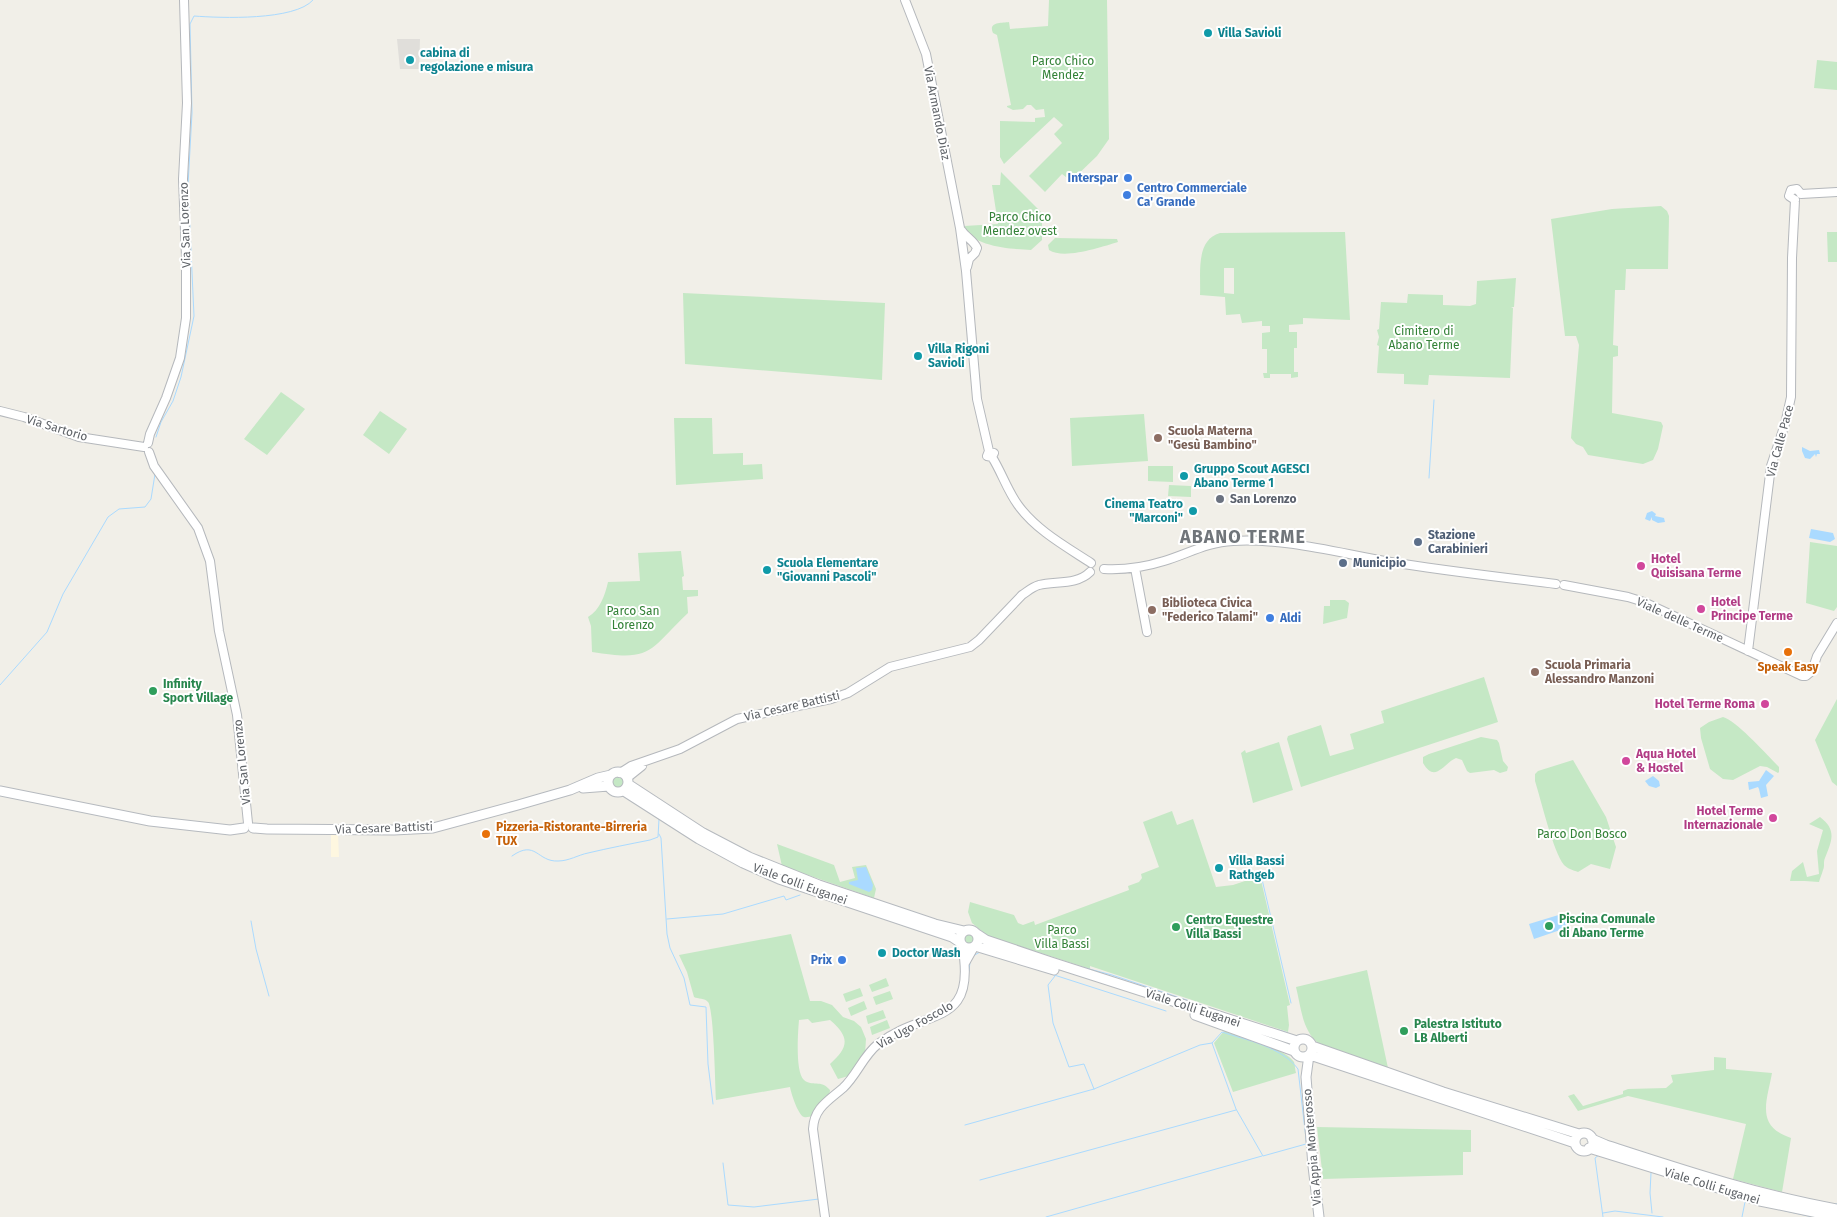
<svg xmlns="http://www.w3.org/2000/svg" width="1837" height="1217" font-family="'Fira Sans',sans-serif">
<rect width="100%" height="100%" fill="#f1efe8"/>
<!-- commercial -->
<path fill="#fef7e0" d="M 338,834 L 339,857 L 331,857 L 331,835 Z"/>
<!-- industrial -->
<path fill="#e0deda" d="M 397,39 L 420,39 L 419,69 L 400,69 Z"/>
<!-- green -->
<path fill="#c5e8c5" fill-rule="evenodd" d="M 1049,0 L 1107,0 L 1109,139 L 1097,156 L 1071,181 L 1062,174 L 1045,192 L 1029,176 L 1062,143 L 1054,134 L 1063,125 L 1054,117 L 1004,164 L 1000,157 L 1000,121 L 1035,122 L 1035,118 L 1045,117 L 1044,109 L 1036,110 L 1031,105 L 1027,105 L 1023,109 L 1013,110 L 1007,107 L 1007,106 L 1011,105 L 997,35 L 993,33 C 988,22 1001,23 1009,22 L 1010,29 L 1048,26 Z
M 1817,60 L 1837,62 L 1837,90 L 1814,88 Z
M 1001,172 L 1042,213 L 1042,240 L 1031,250 C 1011,249 972,247 964,226 L 998,224 L 992,185 L 1000,185 Z
M 1661,206 L 1667,211 L 1669,216 L 1668,269 L 1626,269 L 1625,290 L 1615,290 L 1613,345 L 1618,346 L 1618,356 L 1613,357 L 1612,413 L 1661,422 L 1663,426 L 1658,449 L 1653,460 L 1643,464 L 1588,455 L 1583,447 L 1576,444 L 1571,438 L 1579,345 L 1576,336 L 1565,336 L 1551,219 L 1612,209 Z
M 1345,232 L 1350,320 L 1303,318 L 1303,324 L 1289,325 L 1289,332 L 1297,332 L 1297,348 L 1294,348 L 1294,372 L 1298,372 L 1298,377 L 1291,378 L 1291,374 L 1270,374 L 1270,378 L 1264,378 L 1263,373 L 1267,373 L 1267,349 L 1262,349 L 1262,333 L 1270,332 L 1270,326 L 1262,326 L 1262,321 L 1242,323 L 1240,314 L 1226,315 L 1225,297 L 1200,295 C 1201,274 1195,240 1220,233 ZM 1224,268 L 1234,268 L 1234,294 L 1224,293 Z
M 1827,232 L 1837,232 L 1837,262 L 1828,262 Z
M 1055,238 L 1117,239 L 1118,242 C 1101,247 1064,260 1049,250 L 1048,245 Z
M 1516,278 L 1514,307 L 1511,307 L 1513,308 L 1510,378 L 1429,375 L 1428,385 L 1404,384 L 1404,374 L 1377,373 L 1379,346 L 1377,345 L 1379,337 L 1377,330 L 1379,329 L 1381,302 L 1407,303 L 1408,294 L 1443,295 L 1443,305 L 1470,306 L 1476,304 L 1477,281 Z
M 683,293 L 885,303 L 882,380 L 685,364 Z
M 281,392 L 305,409 L 267,455 L 244,439 Z
M 380,411 L 407,429 L 389,454 L 363,435 Z
M 1144,414 L 1148,461 L 1072,466 L 1070,418 Z
M 674,418 L 712,418 L 713,454 L 743,453 L 743,465 L 762,464 L 763,479 L 676,485 Z
M 1148,466 L 1173,466 L 1173,482 L 1148,481 Z
M 1169,485 L 1191,486 L 1191,497 L 1168,496 Z
M 1810,542 L 1837,546 L 1837,607 L 1834,611 L 1806,603 Z
M 681,551 L 684,576 L 682,577 L 683,590 L 698,590 L 698,596 L 687,597 L 688,613 C 648,651 653,662 592,652 L 591,626 L 588,617 C 600,610 605,595 608,582 L 640,581 L 638,553 Z
M 1330,600 L 1345,600 L 1349,603 L 1347,618 L 1323,624 L 1324,606 L 1330,606 Z
M 1484,677 L 1498,722 L 1301,787 L 1287,739 L 1288,736 L 1321,725 L 1330,756 L 1354,749 L 1350,734 L 1384,723 L 1381,711 Z
M 1837,699 L 1837,786 L 1832,782 L 1815,740 Z
M 1723,717 C 1737,721 1768,756 1779,767 L 1779,772 L 1778,773 L 1767,767 L 1760,766 L 1733,780 L 1723,779 L 1710,769 L 1701,738 L 1700,728 L 1709,722 Z
M 1481,737 L 1497,740 L 1499,743 L 1503,761 L 1508,767 L 1507,771 L 1500,773 L 1494,770 L 1470,773 L 1467,771 L 1462,760 L 1456,758 C 1444,763 1435,784 1423,763 L 1423,757 L 1429,754 Z
M 1279,742 L 1293,790 L 1253,803 L 1241,753 L 1245,750 L 1246,753 Z
M 1573,760 L 1606,817 L 1616,847 L 1610,869 L 1591,864 L 1578,872 C 1573,870 1568,869 1564,865 C 1553,851 1541,800 1535,781 L 1535,774 L 1538,771 Z
M611 783a7 7 0 1 1 14 0a7 7 0 1 1-14 0Z
M 1172,811 L 1177,825 L 1193,819 L 1216,887 L 1233,885 L 1260,876 L 1290,1005 L 1287,1006 L 1289,1025 L 1288,1032 L 1090,966 L 1090,969 L 985,935 L 983,932 L 972,923 L 968,912 L 970,902 L 1014,915 L 1018,923 L 1023,925 L 1034,921 L 1035,925 L 1129,890 L 1128,886 L 1139,882 L 1142,878 L 1141,874 L 1159,867 L 1143,822 Z
M 1820,817 C 1837,830 1832,840 1825,858 C 1823,862 1825,866 1823,870 C 1822,874 1820,878 1819,882 C 1809,881 1801,881 1790,881 L 1792,871 L 1803,862 L 1807,877 L 1819,874 L 1817,851 L 1823,830 L 1809,824 Z
M 777,844 L 834,865 L 840,882 L 855,878 L 852,867 L 866,865 L 876,889 L 874,898 L 782,866 Z
M963 939a6 6 0 1 1 12 0a6 6 0 1 1-12 0Z
M 791,934 L 810,1001 L 821,1001 L 832,1005 L 843,1017 L 854,1021 L 861,1027 L 866,1039 L 865,1054 L 852,1075 L 838,1079 L 830,1064 C 849,1047 850,1037 830,1020 L 812,1023 L 808,1019 L 799,1020 C 798,1032 795,1072 804,1080 C 812,1087 821,1079 830,1090 L 829,1098 L 813,1116 C 810,1116 807,1118 804,1117 C 798,1115 791,1093 790,1087 L 716,1100 C 715,1086 714,1009 708,1002 C 705,998 698,999 694,997 L 687,972 L 679,955 Z
M 1367,970 L 1388,1068 L 1318,1043 C 1302,1030 1301,1007 1296,987 Z
M 886,978 L 889,986 L 872,992 L 869,985 Z
M 860,988 L 863,996 L 846,1002 L 843,994 Z
M 890,991 L 893,999 L 876,1005 L 873,997 Z
M 864,1001 L 867,1009 L 851,1016 L 848,1008 Z
M 883,1010 L 886,1018 L 868,1024 L 866,1016 Z
M 887,1020 L 890,1028 L 872,1035 L 870,1027 Z
M 1224,1031 C 1239,1036 1287,1049 1294,1062 C 1295,1065 1295,1070 1296,1073 L 1233,1092 L 1214,1043 Z
M 1714,1057 L 1726,1058 L 1726,1069 L 1772,1073 C 1767,1101 1755,1126 1791,1138 L 1782,1192 L 1733,1179 L 1746,1124 L 1628,1096 L 1578,1111 L 1568,1096 L 1574,1094 L 1583,1106 L 1623,1094 L 1623,1091 L 1628,1089 L 1666,1088 L 1673,1082 L 1671,1075 L 1714,1070 Z
M 1317,1127 L 1471,1130 L 1471,1152 L 1463,1152 L 1463,1175 L 1323,1179 Z"/>
<!-- water -->
<path fill="#aadaff" d="M 1802,447 L 1810,451 L 1819,450 L 1820,454 L 1817,454 L 1816,457 L 1815,454 L 1810,459 L 1805,458 L 1802,451 Z
M 1652,511 L 1656,514 L 1655,516 L 1664,518 L 1665,522 L 1658,523 L 1652,520 L 1652,517 L 1650,521 L 1645,519 L 1647,513 Z
M 1811,529 L 1833,533 L 1835,539 L 1830,542 L 1809,538 Z
M 1766,770 L 1774,776 L 1766,785 L 1768,796 L 1761,798 L 1759,789 L 1758,787 L 1749,790 L 1748,782 L 1759,781 Z
M 1653,776 L 1659,781 L 1660,786 L 1656,788 L 1649,786 L 1645,781 Z
M 866,867 L 873,885 L 872,890 L 869,892 L 849,884 L 849,882 L 858,880 L 856,868 Z
M 1565,913 L 1569,927 L 1534,939 L 1529,924 Z"/>
<g fill="none" stroke-linecap="round" stroke-linejoin="round">
<!-- stream -->
<path stroke="#aadaff" stroke-width="1" d="M 156,437 L 161,422 L 173,401 L 181,377 L 194,316 L 188,185 L 192,113 L 190,24 L 194,16 C 220,18 295,21 313,0
M 1429,478 L 1434,400
M 0,685 L 47,632 L 63,594 L 108,517 L 119,509 L 145,507 L 151,499 L 155,474
M 659,834 L 661,838 L 667,934 L 670,948 L 684,978 L 690,1005 L 706,1007 L 708,1064 L 713,1104
M 512,856 C 536,839 537,862 558,861 C 569,861 578,855 588,853 C 609,848 630,844 650,840 L 658,837 L 659,819
M 1261,875 L 1291,1003
M 667,919 L 723,914 L 784,896 L 786,900 L 800,895
M 251,921 L 256,949 L 269,996
M 973,956 L 980,952
M 1074,965 L 1112,975 L 1222,1012
M 969,971 L 970,962
M 1048,973 L 1166,1011
M 1055,976 L 1048,985 L 1053,1023 L 1069,1067 L 1084,1064 L 1094,1089
M 1279,1030 L 1288,1033
M 965,1125 L 1094,1089 L 1200,1045 L 1212,1043
M 1306,1144 L 1263,1156 L 1236,1109 L 1212,1043 L 1222,1032 C 1246,1040 1282,1047 1298,1069 L 1313,1200
M 1599,1155 L 1595,1158 L 1603,1217
M 723,1163 L 728,1205 L 754,1207 L 819,1199
M 1652,1172 L 1746,1201
M 1651,1173 L 1650,1193 L 1652,1213
M 980,1180 L 1236,1110
M 1832,1204 L 1837,1204
M 1777,1209 L 1813,1217
M 1603,1213 L 1615,1211 L 1663,1217
M 1046,1217 L 1262,1156
M 1742,1217 L 1745,1202"/>
<defs>
<path id="tertiary" d="M 905,0 L 926,54 L 960,228 L 966,271 L 977,399 L 989,451 L 987,456 L 992,457
M 1801,194 L 1837,192
M 1795,200 L 1789,196 L 1791,190 L 1797,189 L 1801,194
M 962,231 C 966,237 974,241 977,248 L 975,253 L 969,259 L 967,267
M 0,411 L 24,417 L 79,437 L 144,447
M 148,443 L 150,434 L 166,398 L 180,358 L 186,318 L 186,257 L 183,179 L 187,103 L 184,0
M 149,452 L 154,466 L 198,528 L 210,561 L 219,631 L 237,715 L 248,823
M 994,453 L 992,457 C 1002,473 1007,490 1018,505 C 1036,530 1065,546 1091,563
M 1135,568 L 1147,632
M 1104,569 C 1124,570 1145,567 1164,561 C 1187,554 1208,542 1233,541 C 1286,538 1338,553 1391,562 C 1445,571 1501,577 1556,584
M 1564,585 L 1628,597 L 1644,602 L 1802,676 L 1806,676 L 1812,671 L 1817,656 L 1837,623
M 1748,651 L 1771,466 L 1785,424 L 1791,397 L 1792,258 L 1795,200
M 620,773 L 631,766 L 680,749 L 737,719 L 831,699 L 848,693 L 890,667 L 970,647 L 979,640 L 1022,595 C 1028,591 1032,587 1039,585 C 1056,581 1077,585 1090,572
M 627,778 L 642,766
M 965,963 L 974,947
M 825,1217 L 813,1129 C 814,1108 828,1101 843,1088 C 857,1075 863,1056 878,1044 C 926,1007 978,1029 962,945"/>
<path id="secondary" d="M608 782a10 10 0 1 1 20 0a10 10 0 1 1-20 0Z
M 628,784 L 703,833 L 749,857 L 819,885 L 935,924 L 964,931
M 583,788 L 609,786
M 0,791 L 150,821 L 230,830 L 244,828
M 624,791 L 699,839 L 743,863 L 779,879 L 952,937 L 961,943
M 253,828 L 267,829 L 394,830 L 433,828 L 518,805 L 570,790 L 598,778 L 611,775
M960 939a9 9 0 1 1 18 0a9 9 0 1 1-18 0Z
M 977,934 L 986,940 L 1051,962 L 1297,1041
M 975,946 L 1054,970
M 1195,1015 L 1294,1051
M1294 1048a9 9 0 1 1 18 0a9 9 0 1 1-18 0Z
M 1312,1046 L 1443,1092 L 1579,1134
M 1309,1055 L 1306,1077 L 1313,1166 L 1319,1217
M 1310,1055 L 1575,1143
M1575 1142a9 9 0 1 1 18 0a9 9 0 1 1-18 0Z
M 1592,1139 L 1606,1145 C 1683,1170 1758,1195 1837,1209
M 1589,1148 L 1760,1201 L 1837,1217"/>
</defs>
<!-- tertiary casing -->
<use href="#tertiary" stroke="#b5b8bc" stroke-width="10"/>
<!-- secondary casing -->
<use href="#secondary" stroke="#b6babf" stroke-width="11"/>
<!-- tertiary -->
<use href="#tertiary" stroke="#fff" stroke-width="8"/>
<!-- secondary -->
<use href="#secondary" stroke="#fff" stroke-width="9"/>
</g>
<!-- markers -->
<g fill="#0f9aa8" stroke="#fff" stroke-width="2">
<circle cx="1208" cy="33" r="5"/>
<circle cx="410" cy="60" r="5"/>
<circle cx="918" cy="356" r="5"/>
<circle cx="1184" cy="476" r="5"/>
<circle cx="1193" cy="511" r="5"/>
<circle cx="767" cy="570" r="5"/>
<circle cx="1219" cy="868" r="5"/>
<circle cx="882" cy="953" r="5"/>
</g>
<g fill="#3f7fe0" stroke="#fff" stroke-width="2">
<circle cx="1128" cy="178" r="5"/>
<circle cx="1127" cy="195" r="5"/>
<circle cx="1270" cy="618" r="5"/>
<circle cx="842" cy="960" r="5"/>
</g>
<g fill="#8d6e63" stroke="#fff" stroke-width="2">
<circle cx="1158" cy="438" r="5"/>
<circle cx="1152" cy="610" r="5"/>
<circle cx="1535" cy="672" r="5"/>
</g>
<circle fill="#6b7280" stroke="#fff" stroke-width="2" cx="1220" cy="499" r="5"/>
<g fill="#5c6f8a" stroke="#fff" stroke-width="2">
<circle cx="1418" cy="542" r="5"/>
<circle cx="1343" cy="563" r="5"/>
</g>
<g fill="#d1479c" stroke="#fff" stroke-width="2">
<circle cx="1641" cy="566" r="5"/>
<circle cx="1701" cy="609" r="5"/>
<circle cx="1765" cy="704" r="5"/>
<circle cx="1626" cy="761" r="5"/>
<circle cx="1773" cy="818" r="5"/>
</g>
<g fill="#e8710a" stroke="#fff" stroke-width="2">
<circle cx="1788" cy="652" r="5"/>
<circle cx="486" cy="834" r="5"/>
</g>
<g fill="#2e9e5b" stroke="#fff" stroke-width="2">
<circle cx="153" cy="691" r="5"/>
<circle cx="1549" cy="926" r="5"/>
<circle cx="1176" cy="927" r="5"/>
<circle cx="1404" cy="1031" r="5"/>
</g>
<g text-anchor="middle" dominant-baseline="central" stroke-width="4" stroke-linejoin="round" paint-order="stroke">
<!-- culture labels -->
<g font-size="12" font-weight="bold" fill="#0d838f" stroke="#fff" text-anchor="start">
<text x="1218" y="33">Villa Savioli</text>
<text x="420" y="53">cabina di<tspan x="420" dy="14">regolazione e misura</tspan></text>
<text x="928" y="349">Villa Rigoni<tspan x="928" dy="14">Savioli</tspan></text>
<text x="1194" y="469">Gruppo Scout AGESCI<tspan x="1194" dy="14">Abano Terme 1</tspan></text>
<text x="1183" y="504" text-anchor="end">Cinema Teatro<tspan x="1183" dy="14">"Marconi"</tspan></text>
<text x="777" y="563">Scuola Elementare<tspan x="777" dy="14">"Giovanni Pascoli"</tspan></text>
<text x="1229" y="861">Villa Bassi<tspan x="1229" dy="14">Rathgeb</tspan></text>
<text x="892" y="953">Doctor Wash</text>
</g>
<!-- park labels -->
<g font-size="12" fill="#348238" stroke="#fff">
<text x="1063" y="61">Parco Chico<tspan x="1063" dy="14">Mendez</tspan></text>
<text x="1020" y="217">Parco Chico<tspan x="1020" dy="14">Mendez ovest</tspan></text>
<text x="1424" y="331">Cimitero di<tspan x="1424" dy="14">Abano Terme</tspan></text>
<text x="633" y="611">Parco San<tspan x="633" dy="14">Lorenzo</tspan></text>
<text x="1582" y="834">Parco Don Bosco</text>
<text x="1062" y="930">Parco<tspan x="1062" dy="14">Villa Bassi</tspan></text>
</g>
<!-- street labels -->
<g font-size="12" fill="#5f6368" stroke="#fff">
<text transform="translate(937 113) rotate(79)">Via Armando Diaz</text>
<text transform="translate(185 225) rotate(-92)">Via San Lorenzo</text>
<text transform="translate(57 428) rotate(17)">Via Sartorio</text>
<text transform="translate(1780 441) rotate(-75)">Via Calle Pace</text>
<text transform="translate(1680 620) rotate(24)">Viale delle Terme</text>
<text transform="translate(792 706) rotate(-13)">Via Cesare Battisti</text>
<text transform="translate(242 762) rotate(-96)">Via San Lorenzo</text>
<text transform="translate(384 828) rotate(-2)">Via Cesare Battisti</text>
<text transform="translate(800 884) rotate(20)">Viale Colli Euganei</text>
<text transform="translate(1193 1008) rotate(18)">Viale Colli Euganei</text>
<text transform="translate(915 1025) rotate(-29)">Via Ugo Foscolo</text>
<text transform="translate(1312 1147) rotate(-95)">Via Appia Monterosso</text>
<text transform="translate(1712 1186) rotate(17)">Viale Colli Euganei</text>
</g>
<!-- shop labels -->
<g font-size="12" font-weight="bold" fill="#366cbe" stroke="#fff" text-anchor="end">
<text x="1118" y="178">Interspar</text>
<text x="1137" y="188" text-anchor="start">Centro Commerciale<tspan x="1137" dy="14">Ca' Grande</tspan></text>
<text x="1280" y="618" text-anchor="start">Aldi</text>
<text x="832" y="960">Prix</text>
</g>
<!-- education labels -->
<g font-size="12" font-weight="bold" fill="#785e54" stroke="#fff" text-anchor="start">
<text x="1168" y="431">Scuola Materna<tspan x="1168" dy="14">"Gesù Bambino"</tspan></text>
<text x="1162" y="603">Biblioteca Civica<tspan x="1162" dy="14">"Federico Talami"</tspan></text>
<text x="1545" y="665">Scuola Primaria<tspan x="1545" dy="14">Alessandro Manzoni</tspan></text>
</g>
<!-- worship labels -->
<g font-size="12" font-weight="bold" fill="#5b616d" stroke="#fff" text-anchor="start">
<text x="1230" y="499">San Lorenzo</text>
</g>
<!-- service labels -->
<g font-size="12" font-weight="bold" fill="#4e5e75" stroke="#fff" text-anchor="start">
<text x="1428" y="535">Stazione<tspan x="1428" dy="14">Carabinieri</tspan></text>
<text x="1353" y="563">Municipio</text>
</g>
<!-- hotel labels -->
<g font-size="12" font-weight="bold" fill="#b23c85" stroke="#fff" text-anchor="start">
<text x="1651" y="559">Hotel<tspan x="1651" dy="14">Quisisana Terme</tspan></text>
<text x="1711" y="602">Hotel<tspan x="1711" dy="14">Principe Terme</tspan></text>
<text x="1755" y="704" text-anchor="end">Hotel Terme Roma</text>
<text x="1636" y="754">Aqua Hotel<tspan x="1636" dy="14">&amp; Hostel</tspan></text>
<text x="1763" y="811" text-anchor="end">Hotel Terme<tspan x="1763" dy="14">Internazionale</tspan></text>
</g>
<!-- food labels -->
<g font-size="12" font-weight="bold" fill="#c56008" stroke="#fff">
<text x="1788" y="667">Speak Easy</text>
<text x="496" y="827" text-anchor="start">Pizzeria-Ristorante-Birreria<tspan x="496" dy="14">TUX</tspan></text>
</g>
<!-- leisure labels -->
<g font-size="12" font-weight="bold" fill="#27864d" stroke="#fff" text-anchor="start">
<text x="163" y="684">Infinity<tspan x="163" dy="14">Sport Village</tspan></text>
<text x="1559" y="919">Piscina Comunale<tspan x="1559" dy="14">di Abano Terme</tspan></text>
<text x="1186" y="920">Centro Equestre<tspan x="1186" dy="14">Villa Bassi</tspan></text>
<text x="1414" y="1024">Palestra Istituto<tspan x="1414" dy="14">LB Alberti</tspan></text>
</g>
<!-- district labels -->
<g font-size="18" font-weight="bold" letter-spacing="1" fill="#70757a" stroke="#fff">
<text x="1243" y="537">ABANO TERME</text>
</g>
</g>
</svg>
